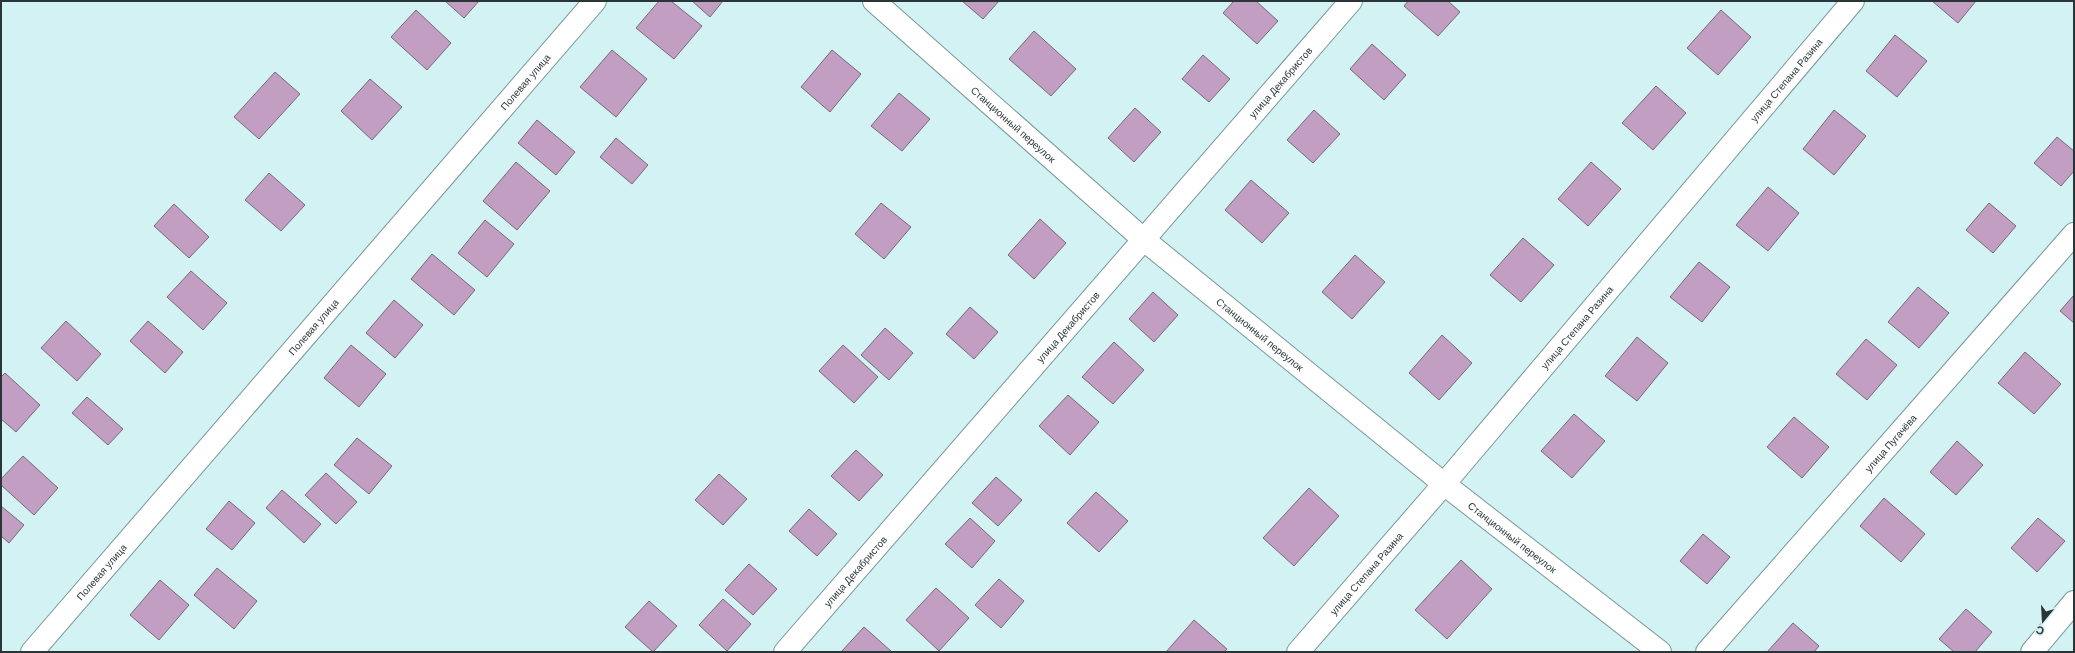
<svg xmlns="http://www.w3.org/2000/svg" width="2075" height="653" font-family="'DM Sans',sans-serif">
<rect width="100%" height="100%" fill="#d3f2f3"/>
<!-- building -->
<path fill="#c29fc2" stroke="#786878" d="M 445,1 L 479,1 L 464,18 Z
M 659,1 L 671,1 L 702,26 L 674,59 L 636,28 Z
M 692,1 L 723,1 L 710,17 Z
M 962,1 L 999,1 L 983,19 Z
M 1234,1 L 1256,1 L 1278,21 L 1257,44 L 1223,13 Z
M 1408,1 L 1448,1 L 1460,12 L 1438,36 L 1404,6 Z
M 1932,1 L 1976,1 L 1958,23 Z
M 416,10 L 451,43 L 427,70 L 391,37 Z
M 1721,10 L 1751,37 L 1718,75 L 1687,48 Z
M 1034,31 L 1076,69 L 1051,96 L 1009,59 Z
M 1895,35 L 1927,61 L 1897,97 L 1866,71 Z
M 1372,44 L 1406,75 L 1384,100 L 1350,69 Z
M 612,50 L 647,79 L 616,117 L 580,87 Z
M 832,50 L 861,74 L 830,112 L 801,87 Z
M 1203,55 L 1230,79 L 1209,102 L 1182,79 Z
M 275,72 L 300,94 L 259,139 L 234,117 Z
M 370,79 L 402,107 L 372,140 L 341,111 Z
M 1656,86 L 1686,113 L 1653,150 L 1622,123 Z
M 899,93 L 930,119 L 902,151 L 871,126 Z
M 1135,108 L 1161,132 L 1134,162 L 1108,138 Z
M 1314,110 L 1340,134 L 1313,163 L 1287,140 Z
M 1834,110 L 1866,136 L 1834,175 L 1803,149 Z
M 537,120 L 575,152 L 556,175 L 518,143 Z
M 2057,137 L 2074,151 L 2074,171 L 2061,186 L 2034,163 Z
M 616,138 L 648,165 L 632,184 L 600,157 Z
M 516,162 L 550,191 L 517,230 L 483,201 Z
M 1591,162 L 1621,189 L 1588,226 L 1558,199 Z
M 269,173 L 305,205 L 281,231 L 245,200 Z
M 1251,180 L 1289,213 L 1262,243 L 1225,210 Z
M 1768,187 L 1799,213 L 1768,251 L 1736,225 Z
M 881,203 L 911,227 L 884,259 L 855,234 Z
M 1989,203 L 2016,226 L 1993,253 L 1966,230 Z
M 174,204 L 209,237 L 189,258 L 154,226 Z
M 1040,219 L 1066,243 L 1034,279 L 1008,255 Z
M 485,220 L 514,244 L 487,277 L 458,253 Z
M 1523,238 L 1554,265 L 1521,302 L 1490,275 Z
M 432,254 L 475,290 L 454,315 L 411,279 Z
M 1355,255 L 1385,282 L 1352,319 L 1322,292 Z
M 1699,262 L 1730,287 L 1702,322 L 1670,297 Z
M 191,271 L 227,303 L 203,330 L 167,297 Z
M 1918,287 L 1949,313 L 1919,348 L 1888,322 Z
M 1153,292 L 1178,315 L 1154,342 L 1129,319 Z
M 2074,295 L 2074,323 L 2060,311 Z
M 394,300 L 423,325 L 395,358 L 366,333 Z
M 970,307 L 998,332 L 974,359 L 946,334 Z
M 66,321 L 101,354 L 77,381 L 41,348 Z
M 148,321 L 183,352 L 165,373 L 130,341 Z
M 885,328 L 913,353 L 889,380 L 861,355 Z
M 1442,335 L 1472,363 L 1439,400 L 1409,373 Z
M 1637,337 L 1668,363 L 1637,401 L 1605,376 Z
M 1866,339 L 1897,365 L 1867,400 L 1836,374 Z
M 1114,342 L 1144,370 L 1113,404 L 1082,377 Z
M 351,345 L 386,374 L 359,407 L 324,378 Z
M 843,345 L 878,377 L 854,403 L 819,371 Z
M 2025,352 L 2061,384 L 2034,414 L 1998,383 Z
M 5,373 L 40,405 L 16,432 L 1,419 L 1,377 Z
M 1068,395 L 1099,422 L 1070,455 L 1039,426 Z
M 87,397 L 123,429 L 108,445 L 72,413 Z
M 1574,414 L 1605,441 L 1572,478 L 1541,451 Z
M 1794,417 L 1829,447 L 1802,478 L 1767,447 Z
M 357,438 L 392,466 L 369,494 L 334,465 Z
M 1957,441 L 1983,465 L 1956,495 L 1930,472 Z
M 856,450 L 883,475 L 859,501 L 831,476 Z
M 23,456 L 58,488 L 34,515 L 1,485 L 1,479 Z
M 326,473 L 357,502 L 336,524 L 305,495 Z
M 719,474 L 747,499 L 723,525 L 695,500 Z
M 996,477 L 1022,500 L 998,526 L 972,503 Z
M 1309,488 L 1339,516 L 1294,566 L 1263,538 Z
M 282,490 L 321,524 L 304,543 L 266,508 Z
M 1096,492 L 1128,521 L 1099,552 L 1067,523 Z
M 1884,498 L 1925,534 L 1901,562 L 1860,526 Z
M 229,501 L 255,523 L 232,550 L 206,529 Z
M 1,506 L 24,525 L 9,543 L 1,536 Z
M 809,509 L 837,534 L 817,556 L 789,531 Z
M 970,518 L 995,541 L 972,568 L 945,544 Z
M 2038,518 L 2065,541 L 2037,572 L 2011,548 Z
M 1703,534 L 1730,557 L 1707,584 L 1680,561 Z
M 1461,560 L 1492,589 L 1447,639 L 1415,610 Z
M 749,564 L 777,589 L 753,615 L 725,590 Z
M 217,568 L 257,601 L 234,629 L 194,595 Z
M 999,579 L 1024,601 L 1001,628 L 975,605 Z
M 160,580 L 189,605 L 159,640 L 130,615 Z
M 936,588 L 969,618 L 939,651 L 906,620 Z
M 723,599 L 751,624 L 727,651 L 699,625 Z
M 649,601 L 677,626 L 653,652 L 625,627 Z
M 1966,609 L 1992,632 L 1975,652 L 1954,652 L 1939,639 Z
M 1194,620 L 1227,649 L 1224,652 L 1166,652 Z
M 1793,623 L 1819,646 L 1814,652 L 1767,652 Z
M 864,627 L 892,652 L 841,652 Z"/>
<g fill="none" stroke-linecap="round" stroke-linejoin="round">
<defs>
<g id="minor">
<path id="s1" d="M 874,1 L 1143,239 L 1444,484 L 1660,652"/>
<path id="s2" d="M 32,652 L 595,1"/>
<path id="s3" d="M 785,652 L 1351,1"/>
<path id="s4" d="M 1298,652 L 1444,484 L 1853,1"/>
<path id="s5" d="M 1707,652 L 2074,234"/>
<path d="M 2032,652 L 2074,602"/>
</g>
</defs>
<!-- minor casing -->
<use href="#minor" stroke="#7a9798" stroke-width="24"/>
<!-- minor -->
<use href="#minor" stroke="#fff" stroke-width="22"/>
</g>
<g text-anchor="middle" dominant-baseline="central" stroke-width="3" stroke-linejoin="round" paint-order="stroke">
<!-- street labels -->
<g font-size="10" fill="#293536" stroke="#d3f2f3">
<text stroke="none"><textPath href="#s4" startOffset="752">улица Степана Разина</textPath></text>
<text stroke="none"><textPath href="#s2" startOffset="754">Полевая улица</textPath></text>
<text stroke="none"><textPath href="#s3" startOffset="755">улица Декабристов</textPath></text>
<text stroke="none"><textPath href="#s1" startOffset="186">Станционный переулок</textPath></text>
<text stroke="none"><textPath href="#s2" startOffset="430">Полевая улица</textPath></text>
<text stroke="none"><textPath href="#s3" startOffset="431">улица Декабристов</textPath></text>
<text stroke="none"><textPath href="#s4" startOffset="428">улица Степана Разина</textPath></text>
<text stroke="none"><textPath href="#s1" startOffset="510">Станционный переулок</textPath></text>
<text stroke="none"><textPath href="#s5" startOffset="278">улица Пугачёва</textPath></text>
<text stroke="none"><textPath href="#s1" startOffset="834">Станционный переулок</textPath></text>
<text stroke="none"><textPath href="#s3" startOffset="107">улица Декабристов</textPath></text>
<text stroke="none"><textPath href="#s2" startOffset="106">Полевая улица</textPath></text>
<text stroke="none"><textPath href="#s4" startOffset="104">улица Степана Разина</textPath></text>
</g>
</g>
<!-- border -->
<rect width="2075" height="653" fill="none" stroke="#293536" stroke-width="4"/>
<!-- north arrow -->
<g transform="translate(2043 621) rotate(198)" stroke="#d3f2f3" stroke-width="3" paint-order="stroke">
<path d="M0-3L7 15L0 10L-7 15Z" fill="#293536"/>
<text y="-6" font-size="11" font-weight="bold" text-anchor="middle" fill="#293536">С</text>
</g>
</svg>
